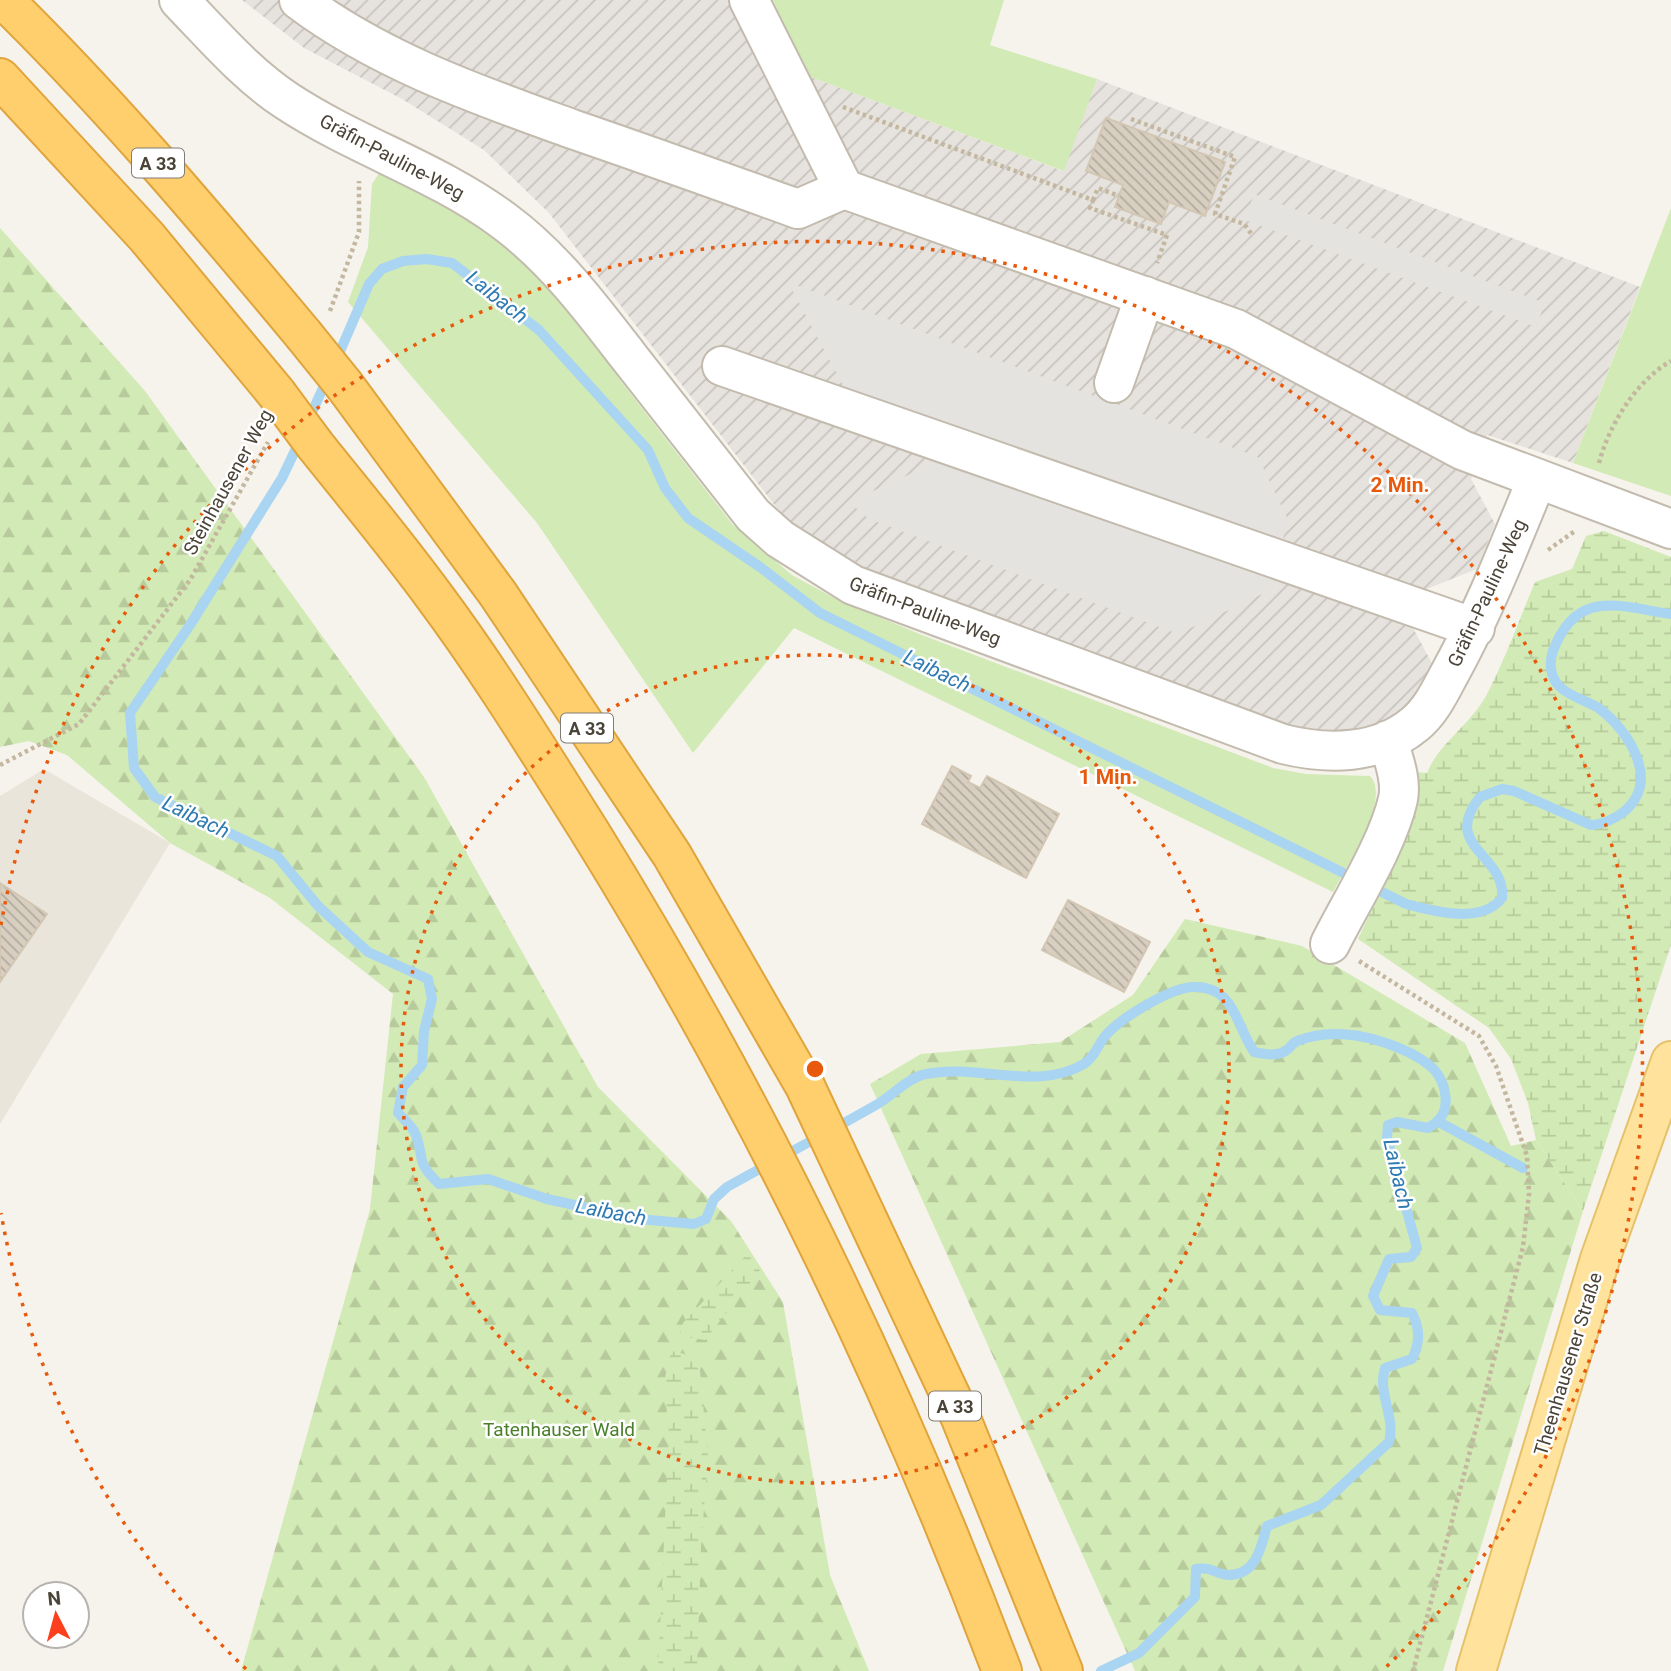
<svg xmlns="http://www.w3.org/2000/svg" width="1671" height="1671" font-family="Roboto,sans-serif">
<defs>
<pattern id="industrial-furrows" width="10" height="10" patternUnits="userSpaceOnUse" patternTransform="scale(1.75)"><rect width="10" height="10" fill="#e6e2dd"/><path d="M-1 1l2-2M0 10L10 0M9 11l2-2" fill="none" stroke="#c7c3be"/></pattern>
<pattern id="forest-firs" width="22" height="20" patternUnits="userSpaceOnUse" patternTransform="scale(1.75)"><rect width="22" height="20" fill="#d2eab5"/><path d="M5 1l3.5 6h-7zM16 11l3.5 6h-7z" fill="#b6ca9c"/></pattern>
<pattern id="wetland-marsh" width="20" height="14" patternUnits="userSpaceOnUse" patternTransform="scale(1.75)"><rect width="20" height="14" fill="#d2eab5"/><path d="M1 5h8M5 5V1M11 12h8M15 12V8" fill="none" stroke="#b6ca9c"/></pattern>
<pattern id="building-back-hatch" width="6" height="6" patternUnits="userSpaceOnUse" patternTransform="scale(1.75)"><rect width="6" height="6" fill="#d8cfc1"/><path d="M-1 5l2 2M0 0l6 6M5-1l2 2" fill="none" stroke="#b1aa9e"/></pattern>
</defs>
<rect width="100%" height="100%" fill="#f6f3ec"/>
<!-- residential -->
<path fill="#eae5da" d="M 44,769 L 170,843 L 0,1124 L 0,796 Z"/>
<!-- industrial -->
<path fill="url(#industrial-furrows)" d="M 242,0 L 773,0 L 808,76 L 1063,171 L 1097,79 L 1640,287 L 1573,463 L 1487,435 L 1471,479 L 1495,524 L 1477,569 L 1424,590 L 1412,626 L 1435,669 L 1404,713 L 1355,734 L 1302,734 L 884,576 L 824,549 L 787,521 L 549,213 L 484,150 L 402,99 L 304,48 Z"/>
<!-- grass -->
<path fill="#d2eab5" d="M 773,0 L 1004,0 L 990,45 L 1097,79 L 1064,171 L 808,76 Z
M 388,171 L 493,232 L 572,310 L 623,384 L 733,525 L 792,575 L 836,599 L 922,635 L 1273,768 L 1306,774 L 1370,776 C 1392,799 1346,867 1333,892 L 794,628 L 693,753 L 537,523 L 348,302 L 368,247 L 372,184 L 380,172 Z
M 1671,208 L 1671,496 L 1573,463 Z"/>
<!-- forest -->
<path fill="url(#forest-firs)" d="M 0,228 L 145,391 L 424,777 L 598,1087 L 731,1221 L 783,1302 L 830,1575 L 869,1671 L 241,1671 L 370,1209 L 393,994 L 270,898 L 170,843 L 67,755 L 29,741 L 0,747 Z
M 1185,919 L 1302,946 L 1465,1043 L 1511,1146 L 1536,1140 L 1583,1211 L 1443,1671 L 1135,1671 L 870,1084 L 921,1054 L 1060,1042 L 1133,995 Z"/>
<!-- wetland -->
<path fill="url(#wetland-marsh)" d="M 1604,531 L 1671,557 L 1671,945 L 1583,1211 L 1536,1140 L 1528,1103 L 1511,1059 L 1489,1028 L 1358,939 L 1396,858 L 1415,772 L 1427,773 C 1439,743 1470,725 1486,696 C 1505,660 1519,620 1535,582 L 1572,569 L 1586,536 Z
M 749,1252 L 760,1270 L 705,1340 L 679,1336 L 683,1323 Z
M 671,1351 L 685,1354 L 700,1371 L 708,1457 L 701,1547 L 697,1671 L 658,1671 L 669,1433 L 664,1382 Z"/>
<!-- parking -->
<path fill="#e5e3e0" d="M 1254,194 L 1545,303 L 1536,327 L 1245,220 Z
M 788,282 L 1258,457 L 1289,522 L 1280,546 L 844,387 Z
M 943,459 L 1288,582 L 1178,634 L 869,519 L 849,502 Z"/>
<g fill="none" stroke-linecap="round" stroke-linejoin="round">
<!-- stream -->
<path stroke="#a9d4f2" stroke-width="10" d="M 335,363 L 369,284 L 382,269 L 403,261 L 427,259 L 452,263 L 539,330 L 648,450 L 665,488 L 688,518 L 760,567 L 820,613 L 1406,904 C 1433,911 1481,925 1502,898 C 1506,854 1440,847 1480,797 L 1502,789 L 1514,791 L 1591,825 C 1607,824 1626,814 1635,799 C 1654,768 1622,724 1597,707 C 1585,700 1568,696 1559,686 C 1550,677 1549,662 1553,651 C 1577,587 1621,607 1671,614
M 307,423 L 328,377
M 301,438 L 282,478 L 190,625 L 130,713 L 134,768 L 155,797 L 277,856 L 318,906 L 368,952 L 428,979 L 432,999 L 424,1031 L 422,1065 L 403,1087 L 398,1113 C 404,1119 413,1127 416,1135 C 425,1160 415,1161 439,1184 L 488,1179 L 547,1199 L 638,1219 L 694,1224 L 706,1219 L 714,1199 L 727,1187 C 777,1159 827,1133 876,1105 C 892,1096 909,1077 926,1074 C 976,1063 1037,1092 1084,1064 C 1096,1056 1097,1045 1106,1035 C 1121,1018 1171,987 1194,987 C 1235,986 1236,1026 1254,1052 C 1264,1054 1276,1057 1285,1051 C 1290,1049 1292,1043 1297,1041 C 1335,1026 1378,1037 1412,1054 C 1429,1063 1442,1073 1445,1093 C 1448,1110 1442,1120 1428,1128 L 1397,1122 L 1388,1125 L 1387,1138 L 1417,1248 L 1411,1257 L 1389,1259 L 1373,1296 L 1380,1310 L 1412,1313 C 1420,1328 1420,1344 1412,1359 L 1385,1368 C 1377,1393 1396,1417 1389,1442 L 1321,1505 L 1267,1526 C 1261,1547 1257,1574 1229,1575 C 1216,1575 1213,1566 1196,1569 L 1195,1597 L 1139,1653 L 1101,1671
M 1439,1122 L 1523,1168"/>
</g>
<!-- building -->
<path fill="url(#building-back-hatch)" stroke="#d3c7b4" stroke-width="2" d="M 1106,118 L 1225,162 L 1205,216 L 1169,202 L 1161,224 L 1115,207 L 1123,185 L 1086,171 Z
M 952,766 L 971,776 L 968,782 L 980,788 L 987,776 L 1059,814 L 1026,878 L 922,824 Z
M 0,883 L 47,914 L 0,982 Z
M 1068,900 L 1150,942 L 1124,992 L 1042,950 Z"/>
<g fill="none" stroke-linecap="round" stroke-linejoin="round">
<defs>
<path id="minor" d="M 179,0 C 214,36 246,74 287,101 C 357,147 437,171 504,221 C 554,258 592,309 629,357 C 671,410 712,463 753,515 L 780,539 L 853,585 L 1283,744 C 1327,755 1378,755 1415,724 C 1432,710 1441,689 1451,671 C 1485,609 1510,544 1537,479
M 299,0 C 380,61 478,95 572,129 C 648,155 723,182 798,209 L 844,189 L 1236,329 L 1462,450 L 1671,529
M 749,0 L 844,189
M 722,366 L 1475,628
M 1114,383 L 1145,296
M 1330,944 C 1351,902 1388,844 1398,799 C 1402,780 1393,758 1388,740"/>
<path id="major" d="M 1476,1671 L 1600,1259 L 1671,1061"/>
<path id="highway" d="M 4,0 C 111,105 207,219 303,334
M 0,78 L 146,236 L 277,394
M 345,386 L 498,594 L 672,855 L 805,1086 L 960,1416 L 1063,1671
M 315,445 C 355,495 396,544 434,596 C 490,671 540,753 590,832 C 755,1098 892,1379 1002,1671"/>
</defs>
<!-- minor casing -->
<use href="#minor" stroke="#c2bbae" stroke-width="42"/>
<!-- major casing -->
<use href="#major" stroke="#e6c16a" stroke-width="42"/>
<!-- highway casing -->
<use href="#highway" stroke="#e0a43c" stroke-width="42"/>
<!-- path -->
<path stroke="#c4b79f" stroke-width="4.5" stroke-dasharray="3.5 3.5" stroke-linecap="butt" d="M 843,107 L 1093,200 L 1090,208 L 1167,235 L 1157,263
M 1131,119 L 1235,157 L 1215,214 L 1244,224 L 1253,236
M 1093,200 L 1098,188 L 1119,196
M 330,311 L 359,232 L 359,181
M 1599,463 C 1609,425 1636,381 1671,361
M 1548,550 L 1575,531
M 0,765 L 79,724 L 190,580 L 268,442
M 1359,961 L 1479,1036 L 1496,1066 L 1527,1156 L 1529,1194 L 1523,1247 L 1413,1671"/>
<!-- minor -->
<use href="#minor" stroke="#fff" stroke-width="38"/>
<!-- major -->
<use href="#major" stroke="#ffe39c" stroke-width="38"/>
<!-- highway -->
<use href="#highway" stroke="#ffcf6e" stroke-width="38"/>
<defs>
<path id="highway-bridge" d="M 303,334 L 345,386
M 277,394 L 315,445"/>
</defs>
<!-- highway-bridge casing -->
<use href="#highway-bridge" stroke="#e0a43c" stroke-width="42" stroke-linecap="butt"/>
<!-- highway-bridge -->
<use href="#highway-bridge" stroke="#ffcf6e" stroke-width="38"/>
</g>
<!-- distance rings -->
<g fill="none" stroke="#e8590c" stroke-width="3.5" stroke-dasharray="3.5 7">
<circle cx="815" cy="1069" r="414"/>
<path d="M246 1669A827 827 0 0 1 1 1213M1 925A827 827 0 1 1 1384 1669"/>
</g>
<g text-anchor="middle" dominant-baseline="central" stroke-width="5" stroke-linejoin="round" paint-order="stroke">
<!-- shield labels -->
<g fill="#fff" stroke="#817c74" stroke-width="2">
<rect x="132" y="148.5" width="52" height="29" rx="5"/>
<rect x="561" y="713.5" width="52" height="29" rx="5"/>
<rect x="929" y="1391.5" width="52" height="29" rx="5"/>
</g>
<g font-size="18" font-weight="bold" fill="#4b4439">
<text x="158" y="163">A 33</text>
<text x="587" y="728">A 33</text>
<text x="955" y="1406">A 33</text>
</g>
<!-- street labels -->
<g font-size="19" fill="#4b4439" stroke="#fff">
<text transform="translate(392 157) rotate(28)">Gräfin-Pauline-Weg</text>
<text transform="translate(228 482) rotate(-61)">Steinhausener Weg</text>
<text transform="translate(1487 593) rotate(-65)">Gräfin-Pauline-Weg</text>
<text transform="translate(925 611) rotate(21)">Gräfin-Pauline-Weg</text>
<text transform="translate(1568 1364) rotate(-73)">Theenhausener Straße</text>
</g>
<!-- park labels -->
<g font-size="19" fill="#4a7f2a" stroke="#fff">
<text x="559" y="1429">Tatenhauser Wald</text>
</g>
<!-- water labels -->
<g font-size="21" font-style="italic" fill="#2e7ab2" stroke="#fff">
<text transform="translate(497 297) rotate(38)">Laibach</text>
<text transform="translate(937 671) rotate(26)">Laibach</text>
<text transform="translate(196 817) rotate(26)">Laibach</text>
<text transform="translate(1398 1174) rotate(77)">Laibach</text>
<text transform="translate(611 1212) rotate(11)">Laibach</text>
</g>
</g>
<circle cx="815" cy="1069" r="10" fill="#e8590c" stroke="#fff" stroke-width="3.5"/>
<g font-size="21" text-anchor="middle" font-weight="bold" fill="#e8590c" stroke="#fff" stroke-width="5" stroke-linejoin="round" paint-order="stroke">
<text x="1400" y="492">2 Min.</text>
<text x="1108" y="784">1 Min.</text>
</g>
<!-- north arrow -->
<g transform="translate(56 1615) rotate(354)"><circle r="33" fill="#ffffff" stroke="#b7b4b0" stroke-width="2"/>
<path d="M0-5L12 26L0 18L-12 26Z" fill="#fc3f1d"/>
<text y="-10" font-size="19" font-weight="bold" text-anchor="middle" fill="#4b4439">N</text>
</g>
</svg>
